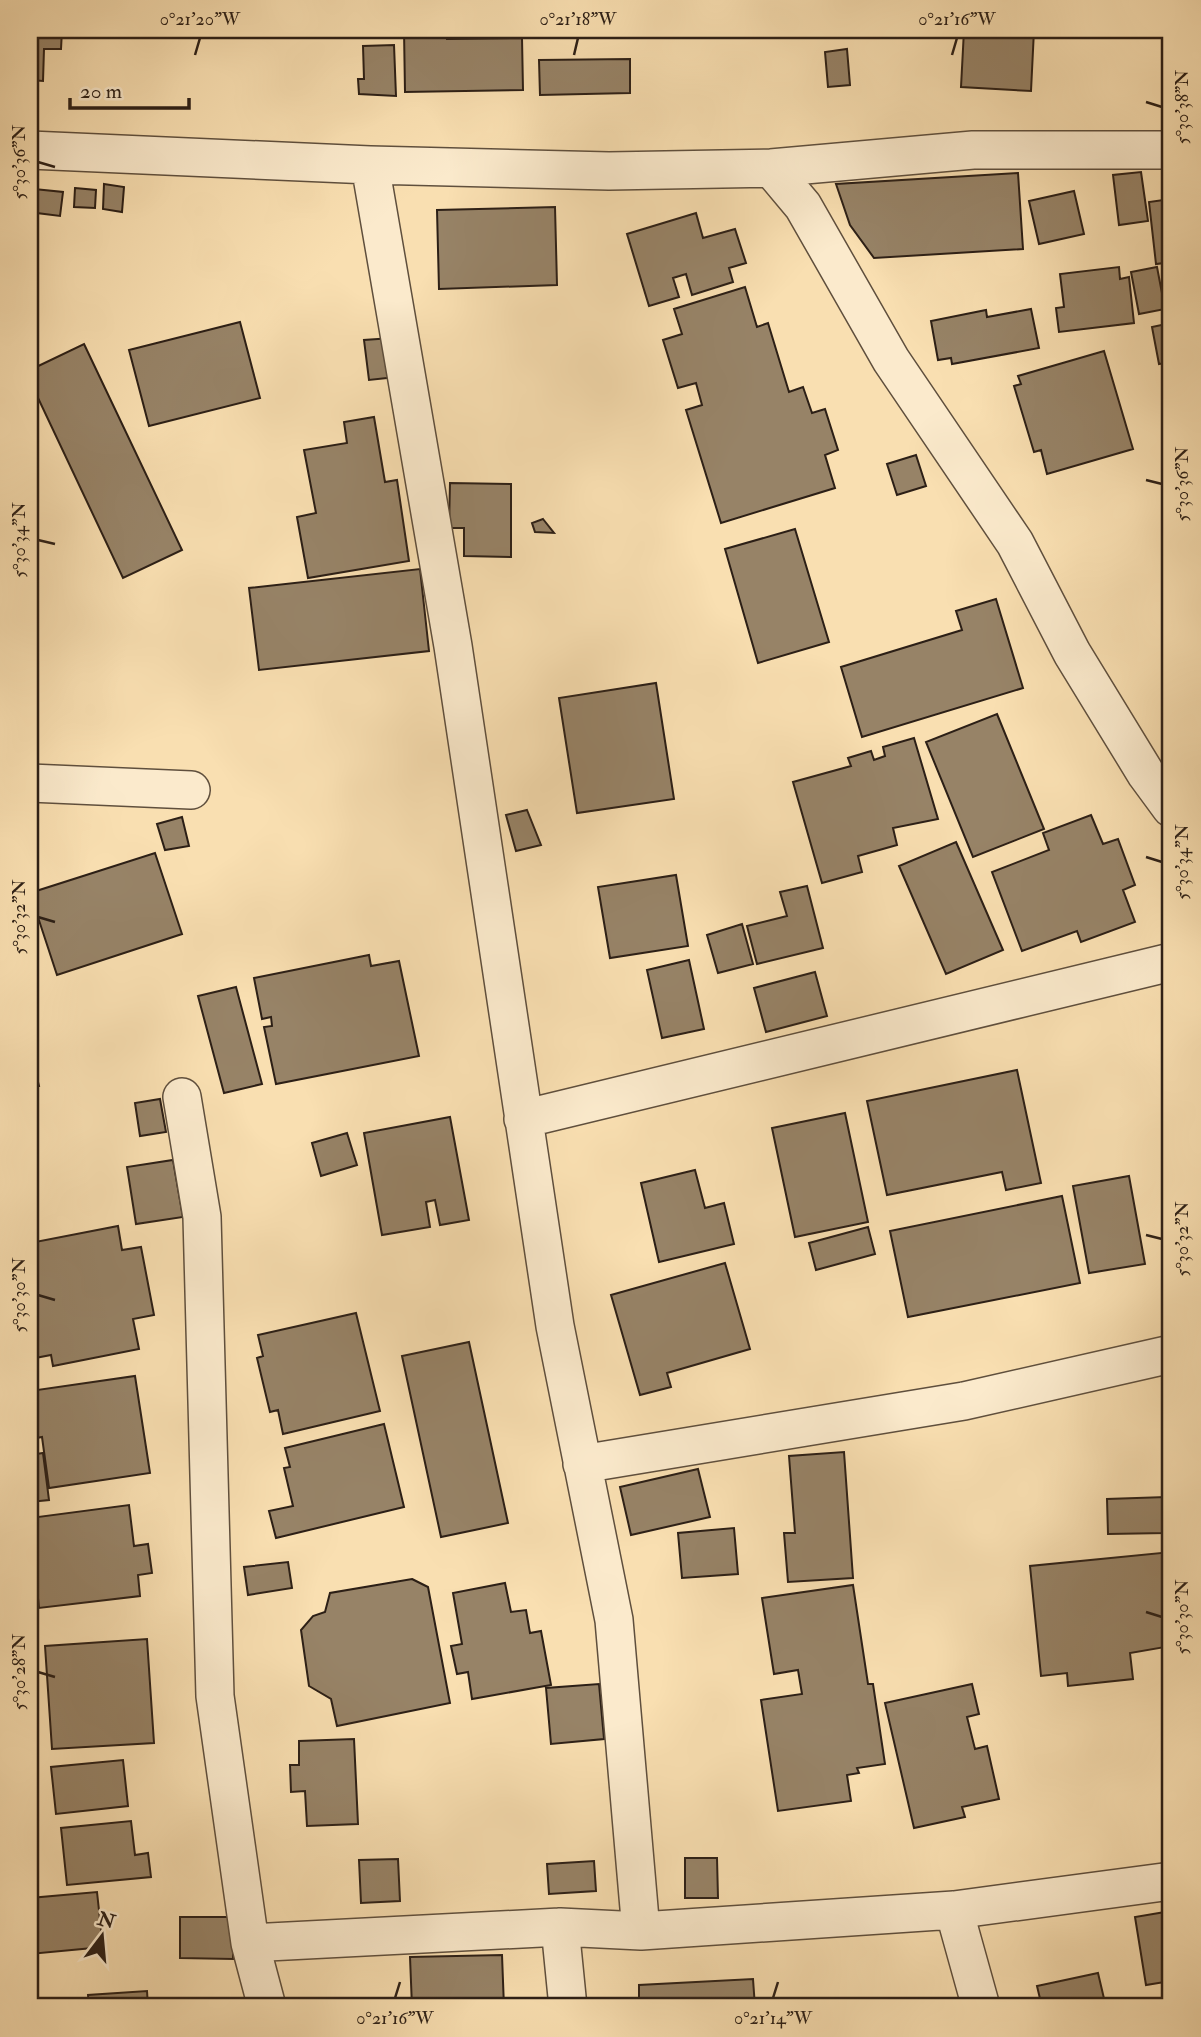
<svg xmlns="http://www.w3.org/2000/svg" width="1201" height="2037" font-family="'IM FELL Double Pica',serif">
<rect width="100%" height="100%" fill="#f9dfb1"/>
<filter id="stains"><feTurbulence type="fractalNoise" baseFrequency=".00286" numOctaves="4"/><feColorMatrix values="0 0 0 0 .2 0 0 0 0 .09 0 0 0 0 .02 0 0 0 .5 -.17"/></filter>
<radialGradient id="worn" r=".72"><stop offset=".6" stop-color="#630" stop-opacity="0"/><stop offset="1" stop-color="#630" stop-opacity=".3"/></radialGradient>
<!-- building -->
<path fill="#978367" stroke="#2c1f16" stroke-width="2" d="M 30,30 L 62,30 L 61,49 L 44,49 L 43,81 L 30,80 Z
M 93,30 L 173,30 L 173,38 L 93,38 Z
M 404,30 L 447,30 L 447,39 L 522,38 L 523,90 L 405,92 Z
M 964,30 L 1034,30 L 1031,91 L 961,87 Z
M 394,45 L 396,96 L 359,94 L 358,79 L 364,79 L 363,46 Z
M 847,49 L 850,85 L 828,87 L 825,52 Z
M 630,59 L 630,93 L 540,95 L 539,60 Z
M 1141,172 L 1148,221 L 1119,225 L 1113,175 Z
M 1018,173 L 1023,249 L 874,258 L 850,225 L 836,184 Z
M 104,184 L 124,187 L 122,212 L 103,209 Z
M 75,188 L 96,190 L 95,208 L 74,207 Z
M 34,189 L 63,192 L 60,216 L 37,213 Z
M 1074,191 L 1084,234 L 1039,244 L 1029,201 Z
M 1171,199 L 1171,262 L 1156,264 L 1149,202 Z
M 555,207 L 557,285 L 439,289 L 437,210 Z
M 696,213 L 703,238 L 735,229 L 746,263 L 729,268 L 733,282 L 692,295 L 686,274 L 673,278 L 679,297 L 649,306 L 627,234 Z
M 1119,267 L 1120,279 L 1129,277 L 1134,323 L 1059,332 L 1056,308 L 1064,307 L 1060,274 Z
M 1157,267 L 1165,309 L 1139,314 L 1131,272 Z
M 745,287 L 757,327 L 768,323 L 789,392 L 803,387 L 812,413 L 825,409 L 838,450 L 825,455 L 835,488 L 721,523 L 686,410 L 702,405 L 696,383 L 678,388 L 663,340 L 682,334 L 674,309 Z
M 1031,309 L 1039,348 L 952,364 L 951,358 L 938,360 L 931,321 L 986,310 L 987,317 Z
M 240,322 L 260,398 L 149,426 L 129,350 Z
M 1171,323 L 1171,362 L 1159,364 L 1152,327 Z
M 392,338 L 396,377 L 369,380 L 364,340 Z
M 84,344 L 182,550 L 123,578 L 30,381 L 30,370 Z
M 1104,351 L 1133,449 L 1047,474 L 1041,450 L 1034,452 L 1014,386 L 1021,384 L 1018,376 Z
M 374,417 L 385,482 L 397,480 L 409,561 L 308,578 L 297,517 L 316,513 L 304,450 L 347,443 L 344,422 Z
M 916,455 L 926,486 L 897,495 L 887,464 Z
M 450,483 L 511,484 L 511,557 L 464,556 L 464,528 L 449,528 Z
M 543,519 L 554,533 L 535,532 L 532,523 Z
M 795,529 L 829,642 L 758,663 L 725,549 Z
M 420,569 L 429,651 L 259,670 L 249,588 Z
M 996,599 L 1023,688 L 862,737 L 841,667 L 962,630 L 956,611 Z
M 656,683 L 674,799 L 577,813 L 559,698 Z
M 997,714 L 1044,829 L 973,857 L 926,742 Z
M 914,738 L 938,819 L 893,828 L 897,845 L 858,856 L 862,872 L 822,883 L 793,782 L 851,766 L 848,758 L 871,751 L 874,760 L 885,756 L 883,747 Z
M 527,810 L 541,845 L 516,851 L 506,815 Z
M 1091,815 L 1103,844 L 1118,839 L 1135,885 L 1123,890 L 1135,922 L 1081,942 L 1077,931 L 1022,951 L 992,872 L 1049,850 L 1043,833 Z
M 182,817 L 189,846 L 165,850 L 157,824 Z
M 956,842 L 1003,950 L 946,974 L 899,866 Z
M 155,853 L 182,934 L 57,975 L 30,893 Z
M 676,875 L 688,946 L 610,958 L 598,887 Z
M 807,886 L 823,948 L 757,964 L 747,926 L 787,916 L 780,892 Z
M 742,924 L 753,964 L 718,973 L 707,935 Z
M 369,955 L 371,966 L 399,961 L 419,1056 L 276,1084 L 264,1027 L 272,1026 L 271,1017 L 262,1019 L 254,978 Z
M 689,960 L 704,1029 L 662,1038 L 647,970 Z
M 815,972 L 827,1016 L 766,1032 L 754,988 Z
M 236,987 L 262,1084 L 224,1093 L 198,996 Z
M 30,1049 L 39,1086 L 30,1088 Z
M 1017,1070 L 1041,1183 L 1006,1190 L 1002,1172 L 887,1195 L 867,1101 Z
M 160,1099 L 166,1132 L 140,1136 L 135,1103 Z
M 845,1113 L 868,1222 L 795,1237 L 772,1128 Z
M 450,1117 L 469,1220 L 440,1225 L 435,1200 L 426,1202 L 430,1227 L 382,1235 L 364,1133 Z
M 347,1133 L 357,1165 L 321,1176 L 312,1143 Z
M 173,1160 L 183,1217 L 136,1224 L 127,1167 Z
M 695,1170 L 705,1208 L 724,1203 L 734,1244 L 659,1262 L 641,1183 Z
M 1129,1176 L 1145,1264 L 1089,1273 L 1073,1186 Z
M 1062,1196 L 1080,1283 L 908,1317 L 890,1231 Z
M 118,1226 L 122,1250 L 141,1247 L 154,1315 L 133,1319 L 139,1349 L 53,1366 L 51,1355 L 30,1359 L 30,1243 Z
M 868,1227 L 875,1254 L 816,1270 L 809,1243 Z
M 725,1263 L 750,1349 L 667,1373 L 671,1387 L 640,1395 L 611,1295 Z
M 356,1313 L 380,1411 L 283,1434 L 278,1410 L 270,1412 L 257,1358 L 263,1356 L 258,1335 Z
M 469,1342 L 508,1523 L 441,1537 L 402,1356 Z
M 135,1376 L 150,1473 L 49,1488 L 42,1437 L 31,1439 L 30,1391 Z
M 384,1424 L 404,1507 L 276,1538 L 269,1511 L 293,1506 L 284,1468 L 290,1467 L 285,1448 Z
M 1167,1443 L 1171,1443 L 1171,1482 Z
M 844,1452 L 853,1578 L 788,1582 L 784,1533 L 795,1533 L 789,1456 Z
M 43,1453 L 49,1500 L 30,1502 L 30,1455 Z
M 698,1469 L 710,1517 L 631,1535 L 620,1487 Z
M 1166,1497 L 1166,1533 L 1108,1534 L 1107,1499 Z
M 129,1505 L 134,1546 L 148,1544 L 152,1573 L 138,1575 L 140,1596 L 39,1608 L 30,1518 Z
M 734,1528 L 738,1574 L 682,1578 L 678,1533 Z
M 1171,1552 L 1171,1646 L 1130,1653 L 1133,1679 L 1068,1686 L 1067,1673 L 1041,1676 L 1030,1566 Z
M 288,1562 L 292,1588 L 248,1595 L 244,1567 Z
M 412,1579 L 428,1587 L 450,1703 L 337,1726 L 331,1699 L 309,1686 L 301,1630 L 313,1616 L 325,1612 L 330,1593 Z
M 505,1583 L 511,1612 L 526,1610 L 530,1633 L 541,1631 L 551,1685 L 472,1699 L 468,1672 L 457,1674 L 451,1646 L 462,1644 L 453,1593 Z
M 853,1585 L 868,1684 L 873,1684 L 885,1764 L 857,1768 L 859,1773 L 847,1775 L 851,1801 L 778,1811 L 761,1700 L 802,1694 L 798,1670 L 774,1674 L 762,1598 Z
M 147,1639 L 154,1743 L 52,1749 L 45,1646 Z
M 599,1684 L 604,1739 L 551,1744 L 546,1688 Z
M 972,1684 L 979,1714 L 967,1717 L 975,1749 L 987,1746 L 999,1799 L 962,1807 L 965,1817 L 914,1828 L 885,1703 Z
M 30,1714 L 37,1762 L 30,1763 Z
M 354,1739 L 358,1824 L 307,1826 L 305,1791 L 291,1792 L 290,1765 L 299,1765 L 299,1741 Z
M 123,1760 L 128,1806 L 56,1814 L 51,1767 Z
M 131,1821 L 135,1855 L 148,1853 L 151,1877 L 67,1885 L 61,1828 Z
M 685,1858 L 717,1858 L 718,1898 L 685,1898 Z
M 398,1859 L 400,1901 L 361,1903 L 359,1860 Z
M 594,1861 L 596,1891 L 549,1894 L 547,1864 Z
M 97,1892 L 103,1947 L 30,1954 L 30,1898 Z
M 1171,1911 L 1171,1981 L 1146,1985 L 1135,1917 Z
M 180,1917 L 233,1917 L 233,1959 L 180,1958 Z
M 502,1955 L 504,2007 L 412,2007 L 410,1957 Z
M 1098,1973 L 1106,2007 L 1042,2007 L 1037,1986 Z
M 753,1979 L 755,2007 L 639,2007 L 639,1985 Z
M 147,1991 L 148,2007 L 89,2007 L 88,1995 Z
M 58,1998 L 59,2007 L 30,2007 L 30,2000 Z"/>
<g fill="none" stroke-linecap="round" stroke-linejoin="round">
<defs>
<path id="street" d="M 30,150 L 370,165 L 609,171 L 771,168 L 973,150 L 1171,150
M 370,165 L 453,646 L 555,1326 L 614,1620 L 641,1931
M 771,168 L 803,206 L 891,360 L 1015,543 L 1072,653 L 1146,774 L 1171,808
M 30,783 L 191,790
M 182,1097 L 202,1217 L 215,1696 L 250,1943 L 267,2007
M 523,1119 L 1171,962
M 582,1464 L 964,1401 L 1171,1354
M 954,1910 L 981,2007
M 560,1927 L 568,2007
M 250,1943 L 560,1927 L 641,1931 L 954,1910 L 1171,1881"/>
</defs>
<!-- street casing -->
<use href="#street" stroke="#5f4f3d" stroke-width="40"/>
<!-- street -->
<use href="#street" stroke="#fbeacc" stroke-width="37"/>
</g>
<!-- ticks -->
<path fill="none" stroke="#2c1f16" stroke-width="2.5" d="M 195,55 L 200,38M 574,55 L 578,38M 952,55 L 957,38M 1146,102 L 1162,107M 38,162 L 55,167M 1146,480 L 1162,484M 38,540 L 55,544M 1146,857 L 1162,862M 38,917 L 55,922M 1146,1235 L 1162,1239M 38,1295 L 55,1300M 1146,1612 L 1162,1617M 38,1672 L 55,1677M 395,1998 L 400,1982M 773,1998 L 778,1982"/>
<!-- margin -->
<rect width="1201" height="2037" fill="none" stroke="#f9dfb1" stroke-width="77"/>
<!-- north arrow -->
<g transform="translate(102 1936) rotate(16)" stroke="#fbeacc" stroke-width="5" paint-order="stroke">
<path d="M0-5L12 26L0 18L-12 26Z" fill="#2c1f16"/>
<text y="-10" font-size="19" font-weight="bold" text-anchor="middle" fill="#2c1f16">N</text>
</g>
<!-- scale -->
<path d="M70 98v10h119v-10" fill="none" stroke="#2c1f16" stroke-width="3.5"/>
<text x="80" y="98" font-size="21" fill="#2c1f16" stroke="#fbeacc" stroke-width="5" paint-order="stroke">20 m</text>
<rect x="38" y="38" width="1124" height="1960" fill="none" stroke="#2c1f16" stroke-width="2.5"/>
<g font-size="18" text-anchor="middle" fill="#2c1f16">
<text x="200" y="25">0°21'20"W</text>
<text x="578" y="25">0°21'18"W</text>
<text x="957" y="25">0°21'16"W</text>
<text transform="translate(1182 107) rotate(-90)" y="6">5°30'38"N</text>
<text transform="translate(19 162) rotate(-90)" y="6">5°30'36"N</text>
<text transform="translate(1182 484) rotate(-90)" y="6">5°30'36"N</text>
<text transform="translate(19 540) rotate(-90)" y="6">5°30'34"N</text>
<text transform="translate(1182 862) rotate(-90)" y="6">5°30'34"N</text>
<text transform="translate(19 917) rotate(-90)" y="6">5°30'32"N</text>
<text transform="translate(1182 1239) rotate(-90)" y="6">5°30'32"N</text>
<text transform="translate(19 1295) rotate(-90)" y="6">5°30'30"N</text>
<text transform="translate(1182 1617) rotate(-90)" y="6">5°30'30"N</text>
<text transform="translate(19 1672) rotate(-90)" y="6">5°30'28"N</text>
<text x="395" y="2024">0°21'16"W</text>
<text x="773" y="2024">0°21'14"W</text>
</g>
<rect width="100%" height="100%" filter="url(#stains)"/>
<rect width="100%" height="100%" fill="url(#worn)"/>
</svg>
